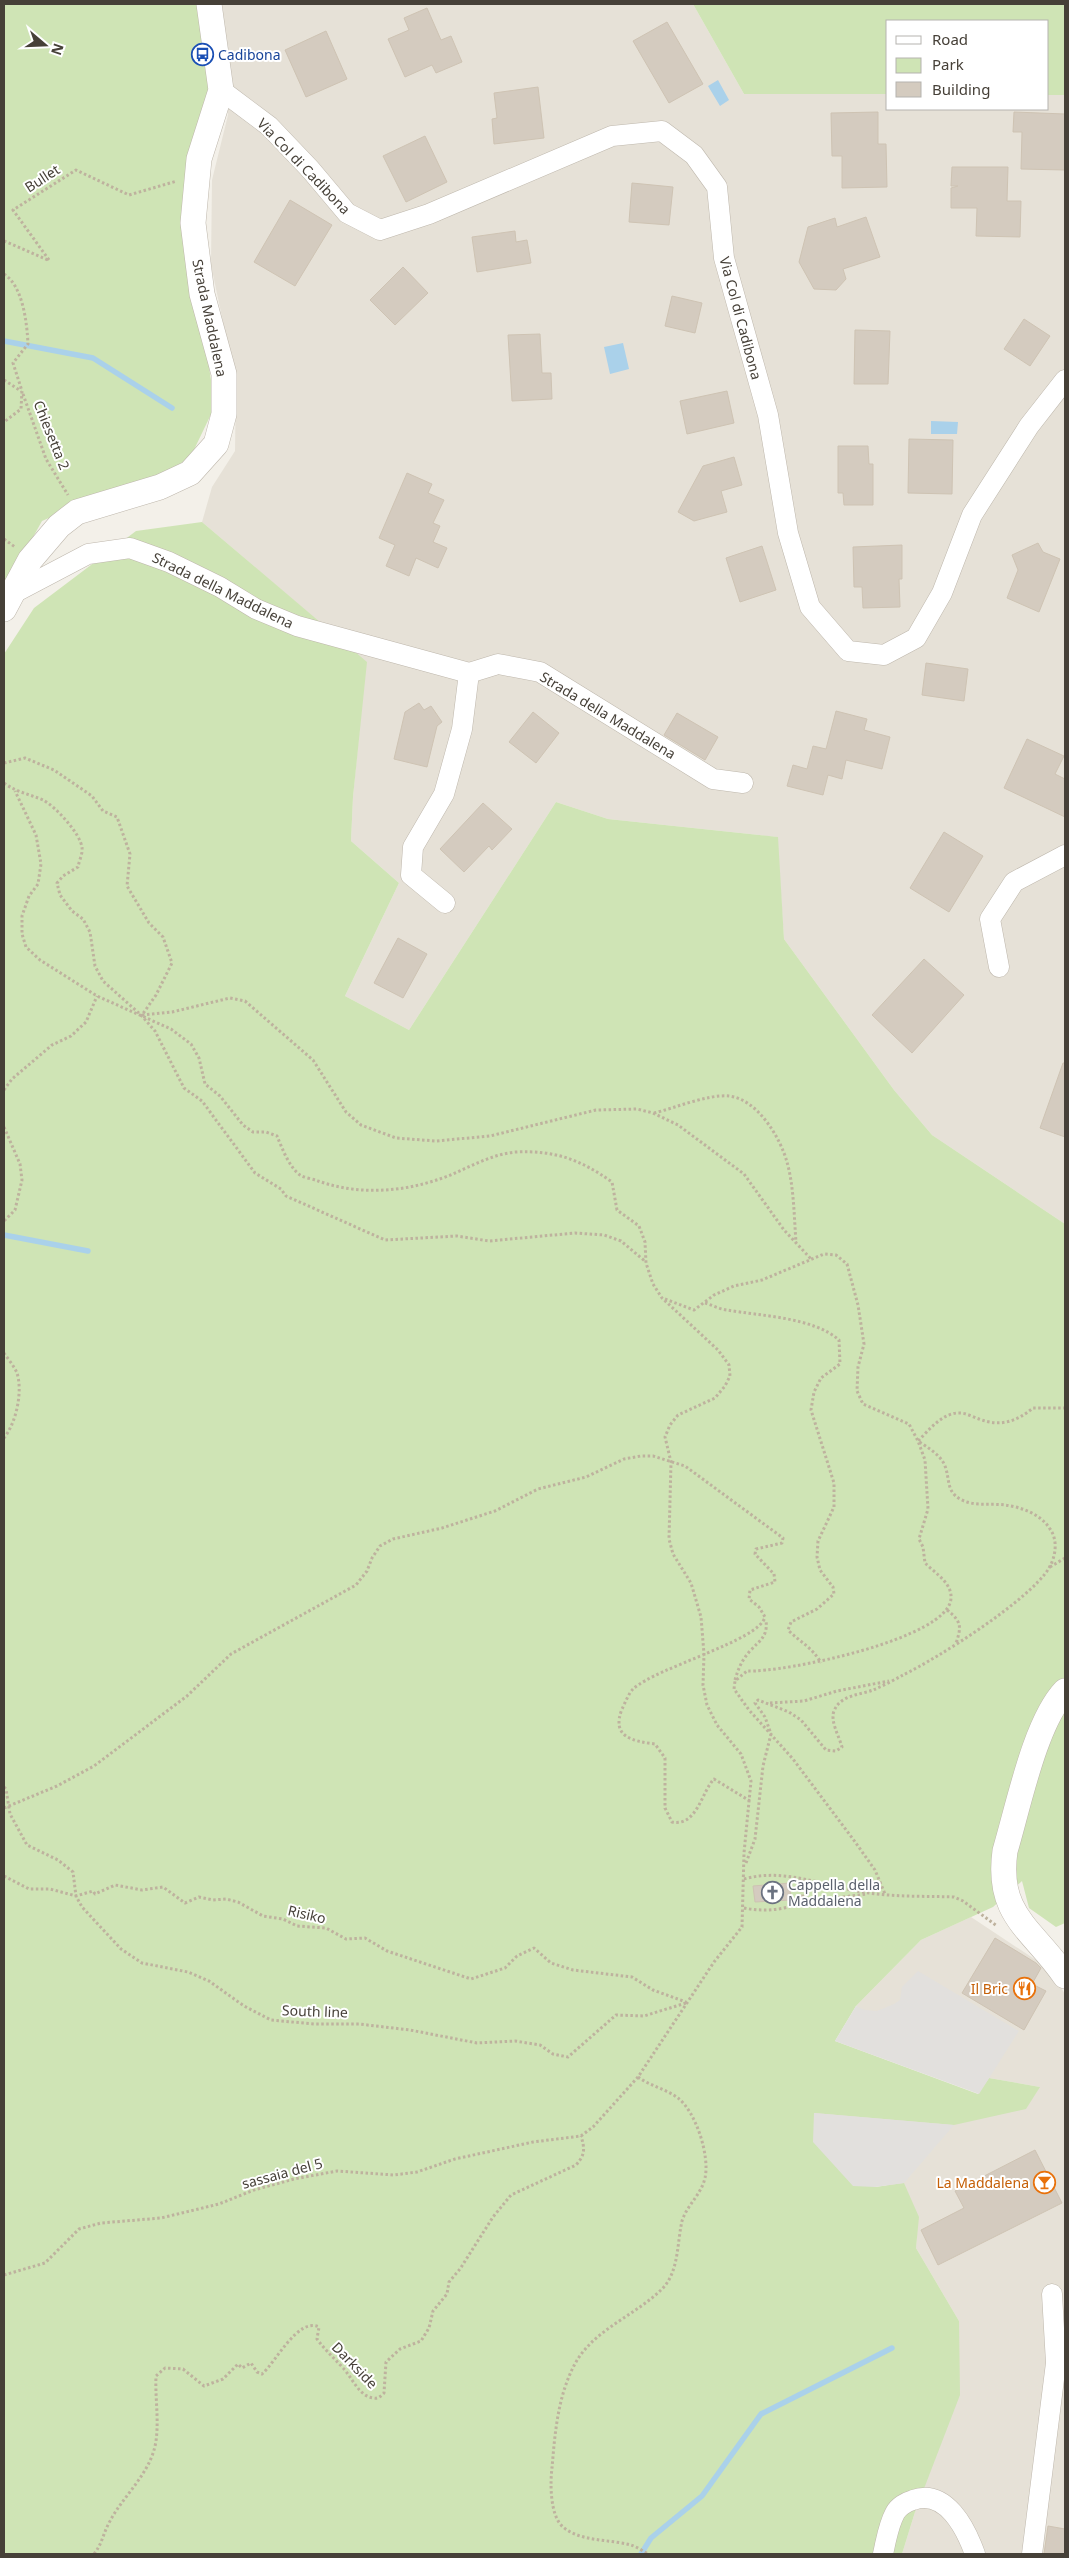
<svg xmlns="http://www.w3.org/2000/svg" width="1069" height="2558" font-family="'Noto Sans',sans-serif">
<rect width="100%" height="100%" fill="#f3f0e9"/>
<!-- residential -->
<path fill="#e6e1d7" d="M 221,4 L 693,4 L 744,94 L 888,94 L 888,109 L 1048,109 L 1048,95 L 1065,95 L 1065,1224 L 932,1135 L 894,1090 L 784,939 L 777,837 L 608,819 L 556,802 L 409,1030 L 345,996 L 399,883 L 351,841 L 353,797 L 366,662 L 202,522 L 212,487 L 235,451 L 236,384 L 211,265 L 212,180 L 228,115 L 228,72 Z
M 971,1917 L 1048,1968 L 1065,1994 L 1065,2554 L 902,2554 L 915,2512 L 959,2321 L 916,2248 L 918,2217 L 814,2113 L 1040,2087 L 989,2078 L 979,2094 L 856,2006 L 921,1940 Z"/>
<!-- green -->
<path fill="#cfe4b5" d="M 4,4 L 197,4 L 210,86 L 190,152 L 204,334 L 215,406 L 191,456 L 159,479 L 94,498 L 42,521 L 4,589 Z
M 693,4 L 1065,4 L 1065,95 L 1048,95 L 1048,21 L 888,21 L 888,94 L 744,94 Z
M 202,522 L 367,662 L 353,797 L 351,841 L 399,883 L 345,996 L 409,1030 L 556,802 L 608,819 L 778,837 L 784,939 L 894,1090 L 932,1135 L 1065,1224 L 1065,1923 L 1056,1927 L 1029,1908 L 1022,1881 L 993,1907 L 921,1940 L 856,2006 L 835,2041 L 978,2094 L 989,2078 L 1040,2087 L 1026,2109 L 954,2125 L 814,2113 L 875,2187 L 904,2183 L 919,2217 L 916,2248 L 959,2321 L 960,2395 L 915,2512 L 902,2554 L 4,2554 L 4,654 L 34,608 L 136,531 Z"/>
<!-- parking -->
<path fill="#e2e0dd" d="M 918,1971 L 1019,2031 L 979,2094 L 835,2041 L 856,2006 L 865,2010 L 877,2011 L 894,2004 L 900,2000 L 902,1987 Z
M 814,2113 L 954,2125 L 904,2183 L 875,2187 L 853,2186 L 813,2142 Z"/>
<!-- water -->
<path fill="#aad1ea" d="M 718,80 L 729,100 L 720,106 L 708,86 Z
M 623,343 L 629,369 L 610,374 L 604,347 Z
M 931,421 L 958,422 L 957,434 L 931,434 Z"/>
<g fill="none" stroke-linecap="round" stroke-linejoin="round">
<!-- stream -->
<path stroke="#aad1ea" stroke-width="5.5" d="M 4,341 L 93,358 L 172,408
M 4,1235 L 88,1251
M 641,2554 L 651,2538 L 702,2496 L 761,2414 L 892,2348"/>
</g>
<!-- building -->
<path fill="#d4cbbf" stroke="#cec3b3" d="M 427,8 L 441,40 L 451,36 L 462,62 L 436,73 L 432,65 L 405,77 L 388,39 L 409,30 L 404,18 Z
M 667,22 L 703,84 L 669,103 L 633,41 Z
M 326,31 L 347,79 L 306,97 L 285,50 Z
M 538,87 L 544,138 L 494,144 L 492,119 L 497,118 L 494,93 Z
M 878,112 L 878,144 L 886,144 L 887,187 L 842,188 L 842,156 L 832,156 L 831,113 Z
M 1014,112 L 1065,114 L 1065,170 L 1021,169 L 1022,132 L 1013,132 Z
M 425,136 L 447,182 L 406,202 L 383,156 Z
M 952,167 L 1008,167 L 1007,201 L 1021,201 L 1020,237 L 976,236 L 977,208 L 951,208 L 951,188 L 958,186 L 951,186 Z
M 632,183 L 673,187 L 669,225 L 629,222 Z
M 290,200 L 332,225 L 295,286 L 254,262 Z
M 866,217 L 880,257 L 843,269 L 846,279 L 836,290 L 814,289 L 799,262 L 808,227 L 835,218 L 837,227 Z
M 515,231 L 516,242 L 527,240 L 531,263 L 477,272 L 472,237 Z
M 403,267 L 428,293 L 395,325 L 370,300 Z
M 672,296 L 702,303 L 695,333 L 665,326 Z
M 1024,319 L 1050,336 L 1030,366 L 1004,349 Z
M 855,330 L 890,331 L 888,384 L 854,384 Z
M 540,334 L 542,373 L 551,373 L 552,399 L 512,401 L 508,335 Z
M 727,391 L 734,423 L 687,434 L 680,401 Z
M 909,439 L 953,440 L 952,494 L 908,493 Z
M 838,446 L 868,446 L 869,464 L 873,464 L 873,505 L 844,505 L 843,493 L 838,493 Z
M 734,457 L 742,485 L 721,491 L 727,512 L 694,521 L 678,512 L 703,466 Z
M 407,473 L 432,484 L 428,493 L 444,500 L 433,523 L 440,526 L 433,542 L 447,548 L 438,568 L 416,558 L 409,576 L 386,566 L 395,545 L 379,538 Z
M 1038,543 L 1043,552 L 1060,559 L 1039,612 L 1007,598 L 1018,570 L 1012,555 Z
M 902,545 L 902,579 L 899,579 L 900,607 L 863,608 L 862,587 L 854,587 L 853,547 Z
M 762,546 L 776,590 L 740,602 L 726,558 Z
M 926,663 L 968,669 L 964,701 L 922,695 Z
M 419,703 L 424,710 L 431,706 L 442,722 L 437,726 L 427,767 L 394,759 L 405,712 Z
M 836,711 L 867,719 L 864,730 L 890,737 L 882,769 L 846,760 L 842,779 L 828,775 L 823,795 L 787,786 L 793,765 L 807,769 L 813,746 L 826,749 Z
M 533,712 L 559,733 L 536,763 L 509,742 Z
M 677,713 L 718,737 L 705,760 L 664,735 Z
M 1027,739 L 1064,756 L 1055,774 L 1065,779 L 1065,817 L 1004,788 Z
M 483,803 L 512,829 L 492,850 L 489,846 L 464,872 L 440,849 Z
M 944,832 L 983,856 L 949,912 L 910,888 Z
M 398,938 L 427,954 L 403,998 L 374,983 Z
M 924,959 L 964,995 L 912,1053 L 872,1015 Z
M 1063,1063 L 1065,1063 L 1065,1137 L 1040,1128 Z
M 790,1883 L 791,1900 L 755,1902 L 753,1886 Z
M 995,1938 L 1036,1963 L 1041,1968 L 1032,1984 L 1046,1991 L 1024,2030 L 962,1993 Z
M 1035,2150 L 1062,2203 L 938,2265 L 921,2230 L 964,2208 L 955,2191 Z
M 1048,2526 L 1065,2529 L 1065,2554 L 1044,2554 Z"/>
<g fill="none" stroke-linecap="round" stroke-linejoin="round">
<defs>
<path id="minor" d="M 221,90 L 269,126 L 310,169 L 347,213 L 380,230 L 429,214 L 612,136 L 662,131 L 694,155 L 717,187 L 724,258 L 768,415 L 788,533 L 810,607 L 848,651 L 884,655 L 916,638 L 942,593 L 972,515 L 1029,426 L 1065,380
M 12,594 L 88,554 L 130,548 L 169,562 L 220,587 L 256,609 L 297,626 L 469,673 L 462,729 L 444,794 L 413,847 L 411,875 L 445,903
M 469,673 L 498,664 L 540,672 L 713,779 L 743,783
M 999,967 L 990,919 L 1014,882 L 1065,855
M 883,2554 C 886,2541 888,2526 895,2513 C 898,2507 906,2502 913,2500 C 946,2488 966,2529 975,2554
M 1032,2554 L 1056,2363 L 1052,2294"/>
<path id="tertiary" d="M 4,609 L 30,560 L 59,526 L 77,512 L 160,487 L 190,473 L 216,444 L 224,414 L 224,374 L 202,294 L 193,223 L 199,159 L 221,90 L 209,4
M 1065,1691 C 1035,1722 1018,1808 1005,1851 C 996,1916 1033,1929 1065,1976"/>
</defs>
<!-- minor casing -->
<use href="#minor" stroke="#beb7ac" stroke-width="21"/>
<!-- tertiary casing -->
<use href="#tertiary" stroke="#beb7ac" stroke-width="26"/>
<!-- path -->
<path stroke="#beb29e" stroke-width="3" stroke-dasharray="2.5 2.5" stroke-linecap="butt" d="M 4,241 L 48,260
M 49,260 L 13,210 L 76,170 L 129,195 L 177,181
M 4,274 C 23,286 27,323 28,344 L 13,363 L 22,391 L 21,409 L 4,422
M 4,380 L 21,391
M 23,394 L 46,459 L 68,495
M 4,539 L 15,547
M 4,763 L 25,758 L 54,770 L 92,796 L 103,811 L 117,817 L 130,854 L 127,886 L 149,923 L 163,937 L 172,963 L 156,995 L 142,1015
M 4,783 C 16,792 29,794 43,800 C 55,806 81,834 82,848 C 83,853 79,861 78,867 L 63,876 L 57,883 L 60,895 L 72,911 L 83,919 L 90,932 L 95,966 L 103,981 L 141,1015 L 155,1031 L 184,1088 L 202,1101 L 255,1173 L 281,1189 L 286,1196 L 385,1240 L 457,1236 L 489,1241 L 575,1233 L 604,1235 L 621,1241 L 646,1262
M 142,1015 L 172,1012 L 230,998 L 245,1001 L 313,1060 L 346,1112 L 361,1125 L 396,1138 L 436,1141 L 490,1136 L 596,1110 L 637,1109 L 653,1113 L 678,1125 L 744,1174 L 784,1230 L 812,1260
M 4,1090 L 12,1079 L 52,1045 L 71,1036 L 86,1022 L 97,996
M 654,1113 C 675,1108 708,1094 729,1096 C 757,1099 780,1137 787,1162 C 794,1187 794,1216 796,1242
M 4,1127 L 20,1164 L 22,1180 L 15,1210 L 4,1221
M 665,1299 L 694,1310 L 714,1295 L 734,1286 L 762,1280 L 824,1254 L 836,1255 L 847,1264 L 858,1305 L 864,1344 L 858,1367 L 857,1391 L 863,1404 L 909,1424 L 918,1441 L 925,1460 L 928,1509 L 919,1539 L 923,1547 L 925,1563 C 935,1573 952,1583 951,1598 C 950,1639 782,1673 747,1671 L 735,1681 L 734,1689 L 749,1710 L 793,1759 L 853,1839 L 875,1870 L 885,1894
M 705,1303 C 712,1305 719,1309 727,1310 C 760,1316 813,1317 839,1340 L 840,1364 L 821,1378 L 814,1392 L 811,1410 L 834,1483 L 834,1507 L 818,1541 L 817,1557 L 820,1570 L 833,1587 L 834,1594 L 817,1609 L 791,1622 L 788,1630 C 800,1642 813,1648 821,1663
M 4,1353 C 8,1359 14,1366 17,1373 C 23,1392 16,1423 4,1438
M 1050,1567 L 1065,1558
M 947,1610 C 961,1621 962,1626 956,1643
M 735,1680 C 738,1669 742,1660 750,1651 C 760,1640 768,1637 766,1620
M 770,1703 L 804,1701 L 837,1691 L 889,1681
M 4,1787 L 6,1789 L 10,1814 L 27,1845 L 58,1860 L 73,1872 L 76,1896 L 82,1907 L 121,1949 L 142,1963 L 188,1972 L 209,1981 L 244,2006 L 271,2020 L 314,2024 L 359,2024 L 410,2030 L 477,2043 L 515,2041 L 540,2045 L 553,2054 L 568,2057 L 616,2015 L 644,2016 L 686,2003
M 4,1808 L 57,1786 L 94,1766 L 187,1696 L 231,1654 L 356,1585 L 367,1571 L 372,1558 L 380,1546 L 393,1539 L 442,1528 L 495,1511 L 538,1489 L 586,1477 L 624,1459 L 641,1456 L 653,1456 L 685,1466 L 783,1538 L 782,1543 L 756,1549 L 755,1554 L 774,1574 L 775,1582 L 750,1590 L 749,1599 L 759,1607 L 765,1617 C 759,1641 657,1667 633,1689 C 629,1693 625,1703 622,1709 C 611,1737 632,1741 655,1744 L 665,1758 L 665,1808 L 672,1822 C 697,1827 702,1791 714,1779 L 750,1801
M 746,1863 L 755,1839 L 763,1766 L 771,1734 L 765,1717 L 755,1703 L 758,1700 L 789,1712 L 801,1720 L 826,1750 L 836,1751 L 842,1747 C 839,1736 830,1721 834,1711 C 840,1695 860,1695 873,1690 C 883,1686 894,1680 903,1675 C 938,1658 1030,1600 1049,1568 C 1056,1556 1058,1540 1050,1529 C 1041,1514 1021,1507 1005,1505 C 990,1503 974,1507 960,1499 C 946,1491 950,1479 945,1466 C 941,1455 927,1447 918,1441 C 929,1430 943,1412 960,1413 C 966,1413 973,1417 979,1419 C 1000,1427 1016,1422 1033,1408 L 1065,1408
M 4,1876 L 29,1889 L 50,1889 L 76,1896 L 93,1891 L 95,1894 L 115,1885 L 142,1890 L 163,1887 L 185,1903 L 199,1897 L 213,1900 L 226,1899 L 238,1902 L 263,1916 L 283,1919 L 297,1926 L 326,1928 L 346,1939 L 365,1938 L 387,1951 L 471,1979 L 505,1968 L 517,1956 L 534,1948 L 551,1963 L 573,1970 L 632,1977 L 653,1990 L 686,2002
M 744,1879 C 786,1867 828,1888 869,1893 C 897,1897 926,1896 954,1897 L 963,1901 L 997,1926
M 803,1902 L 867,1894
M 744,1908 C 764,1912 785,1910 803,1902 L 801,1879
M 638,2077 C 650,2086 666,2089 678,2098 C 696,2112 710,2156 705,2178 C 701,2195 687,2205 682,2221 C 677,2243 679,2272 662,2289 C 636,2315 595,2329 576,2362 C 558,2394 555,2432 552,2468 C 550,2483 550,2516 563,2527 C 581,2542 609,2539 631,2545 C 637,2547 643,2551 648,2554
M 4,2275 L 45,2263 L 79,2229 L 101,2223 L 161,2218 L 219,2204 L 254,2190 L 294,2179 L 337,2171 L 394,2175 L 417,2172 L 455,2159 L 533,2142 L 581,2136 L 593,2127 L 638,2077 L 714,1962 L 742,1927 L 744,1853 L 751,1781 L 741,1754 L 717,1725 L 707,1705 L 703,1685 L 704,1654 L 701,1617 L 691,1583 L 673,1554 L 669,1539 L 671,1462 L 665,1437 L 670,1425 L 678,1415 L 715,1398 L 725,1386 L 730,1376 L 729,1365 L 718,1350 L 662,1298 L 653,1284 L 646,1263 L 645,1242 L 639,1226 L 617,1210 L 612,1182 C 581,1160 555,1150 516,1152 C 492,1154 470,1167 448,1176 C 406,1192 361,1196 318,1181 C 313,1179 305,1178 300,1175 C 289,1167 282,1148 277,1136 L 266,1132 L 253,1132 L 243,1125 L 220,1096 L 205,1084 L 199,1058 L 191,1044 L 171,1029 L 97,996 L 40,960 L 26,947 L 22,934 L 22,916 L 29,896 L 38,884 L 41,864 L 36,835 L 15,791
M 94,2554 C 102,2544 103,2534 109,2523 C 123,2495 151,2474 156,2441 C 159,2419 155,2397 156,2376 L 165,2368 L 183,2369 L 204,2386 L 223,2379 L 238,2364 L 242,2368 L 251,2363 L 257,2372 L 262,2374 C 276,2362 298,2317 319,2327 L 317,2339 C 325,2350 334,2358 343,2368 C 352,2377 359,2397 374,2398 C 378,2399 381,2396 384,2393 L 386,2362 L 400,2349 L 421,2341 L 429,2328 L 433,2311 L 447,2294 L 449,2282 L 460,2269 L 493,2217 L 511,2195 L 576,2165 C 585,2155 585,2149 581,2136"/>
<!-- minor -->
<use href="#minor" stroke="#fff" stroke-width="20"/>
<!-- tertiary -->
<use href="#tertiary" stroke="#fff" stroke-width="25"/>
</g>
<!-- icons -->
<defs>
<symbol id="bus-ring" viewBox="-11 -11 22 22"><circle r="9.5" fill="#fff" stroke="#1a4fb4" stroke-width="1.5"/><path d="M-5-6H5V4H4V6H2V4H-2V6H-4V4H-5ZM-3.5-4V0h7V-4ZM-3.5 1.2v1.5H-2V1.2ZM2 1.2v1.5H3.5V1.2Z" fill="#1a4fb4"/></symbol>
<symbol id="church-ring" viewBox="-11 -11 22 22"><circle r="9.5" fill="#fff" stroke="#6b7280" stroke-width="1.5"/><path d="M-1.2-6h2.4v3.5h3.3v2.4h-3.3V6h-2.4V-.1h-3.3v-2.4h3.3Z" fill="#6b7280"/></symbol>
<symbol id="restaurant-ring" viewBox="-11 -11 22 22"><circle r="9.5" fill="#fff" stroke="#e8710a" stroke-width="1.5"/><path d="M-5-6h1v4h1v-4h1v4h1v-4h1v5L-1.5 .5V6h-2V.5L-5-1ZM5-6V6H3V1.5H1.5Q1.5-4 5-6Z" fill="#e8710a"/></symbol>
<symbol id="bar-ring" viewBox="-11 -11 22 22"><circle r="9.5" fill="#fff" stroke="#e8710a" stroke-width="1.5"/><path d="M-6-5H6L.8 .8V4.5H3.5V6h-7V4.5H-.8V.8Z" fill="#e8710a"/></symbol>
</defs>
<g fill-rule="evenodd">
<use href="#bus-ring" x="190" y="42" width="25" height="25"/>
<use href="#church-ring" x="760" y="1880" width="25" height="25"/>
<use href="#restaurant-ring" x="1012" y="1976" width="25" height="25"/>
<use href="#bar-ring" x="1032" y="2170" width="25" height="25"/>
</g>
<g text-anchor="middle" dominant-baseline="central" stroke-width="4" stroke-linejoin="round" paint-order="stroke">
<!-- transit labels -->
<g font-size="14" fill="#164399" stroke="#fff" text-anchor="start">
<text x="218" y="54">Cadibona</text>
</g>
<!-- street labels -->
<g font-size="14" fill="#464038" stroke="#fff">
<text transform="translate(304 166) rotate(46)">Via Col di Cadibona</text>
<text transform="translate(42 178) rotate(-33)">Bullet</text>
<text transform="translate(210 318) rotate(78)">Strada Maddalena</text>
<text transform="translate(741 318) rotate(75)">Via Col di Cadibona</text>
<text transform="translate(52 435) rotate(68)">Chiesetta 2</text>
<text transform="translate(223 590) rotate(26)">Strada della Maddalena</text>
<text transform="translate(608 715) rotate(31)">Strada della Maddalena</text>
<text transform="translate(307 1914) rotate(13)">Risiko</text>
<text transform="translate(315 2011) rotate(2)">South line</text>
<text transform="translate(282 2173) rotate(-15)">sassaia del 5</text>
<text transform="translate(355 2365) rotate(46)">Darkside</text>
</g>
<!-- worship labels -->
<g font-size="14" fill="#5b616d" stroke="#fff" text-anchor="start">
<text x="788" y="1884">Cappella della<tspan x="788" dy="16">Maddalena</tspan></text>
</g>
<!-- food labels -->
<g font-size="14" fill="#c56008" stroke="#fff" text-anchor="end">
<text x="1008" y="1988">Il Bric</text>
<text x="1029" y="2182">La Maddalena</text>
</g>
</g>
<!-- border -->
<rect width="1069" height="2558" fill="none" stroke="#464038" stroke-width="10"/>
<!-- legend -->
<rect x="886" y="20" width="162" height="90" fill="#ffffff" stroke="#b5b3af"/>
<rect x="896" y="36" width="25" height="8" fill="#ffffff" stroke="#b5b3af"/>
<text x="932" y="45" font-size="15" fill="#464038">Road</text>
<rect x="896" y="58" width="25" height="15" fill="#cfe4b5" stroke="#b5b3af"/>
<text x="932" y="70" font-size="15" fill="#464038">Park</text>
<rect x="896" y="82" width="25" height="15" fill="#d4cbbf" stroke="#b5b3af"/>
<text x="932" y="95" font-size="15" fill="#464038">Building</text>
<!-- north arrow -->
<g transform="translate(45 45) rotate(109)" stroke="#ffffff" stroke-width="4" paint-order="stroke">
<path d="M0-4L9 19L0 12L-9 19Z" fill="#464038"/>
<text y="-8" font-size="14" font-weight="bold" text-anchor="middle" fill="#464038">N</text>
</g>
</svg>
